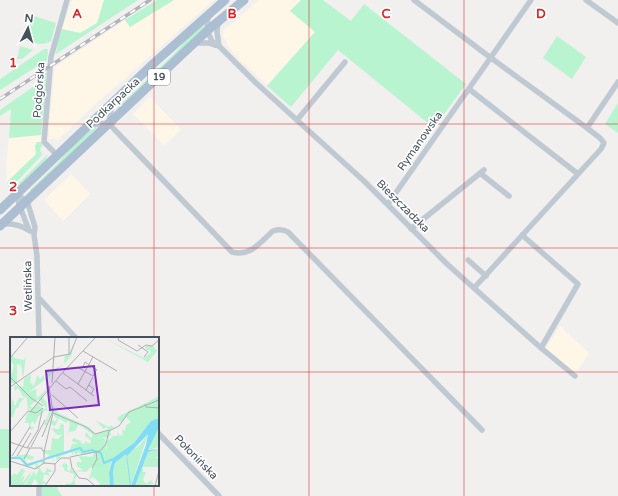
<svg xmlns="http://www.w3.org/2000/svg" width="618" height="496" font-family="'Varela Round',sans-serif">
<rect width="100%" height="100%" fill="#f2efef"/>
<!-- commercial -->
<path fill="#fef7e7" d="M 72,0 L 104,0 L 97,23 L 80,33 L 62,29 Z
M 174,0 L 214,0 L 98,102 L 60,138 L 57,140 L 52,138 L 49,140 L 49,125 L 55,67 L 125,20 L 130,27 Z
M 259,0 L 301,0 L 290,11 L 315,32 L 267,85 L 239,59 L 228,46 L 223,36 L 223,31 Z
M 150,97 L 181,130 L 164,145 L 133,114 Z
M 41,135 L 41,142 L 37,142 L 35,146 L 36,154 L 7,182 L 6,166 L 9,138 Z
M 71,174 L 90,194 L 63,221 L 44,200 Z
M 560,326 L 589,353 L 576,374 L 546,348 Z"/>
<!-- green -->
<path fill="#b9f4d0" d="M 104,0 L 138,0 L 56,54 L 58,39 L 62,29 L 80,33 L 97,23 Z
M 157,0 L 174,0 L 130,27 L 125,20 Z
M 301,0 L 323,0 L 351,21 L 364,4 L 466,84 L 434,128 L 338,50 L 291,107 L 267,86 L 315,32 L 290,11 Z
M 31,15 L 56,23 L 51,41 C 44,46 30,44 23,38 Z
M 204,24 L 203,30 L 115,112 L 119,106 L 174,54 L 195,30 Z
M 557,36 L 586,57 L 572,79 L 543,58 Z
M 20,46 L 33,50 L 22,59 L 17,59 Z
M 44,49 L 48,49 L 47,60 L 0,90 L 0,79 Z
M 47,72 L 41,135 L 9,138 L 11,109 L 0,116 L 0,110 L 40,82 L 39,77 Z
M 618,103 L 618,133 L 605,124 Z
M 98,127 L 31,192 L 30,190 C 39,181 48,173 57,164 C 69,151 80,132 98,127 Z
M 37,142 L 41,142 L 42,146 L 40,149 L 42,155 L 10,189 L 7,182 L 36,154 L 35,146 Z
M 48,154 L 46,160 L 13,192 L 11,192 L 15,187 Z
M 0,429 L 11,429 L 11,468 L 0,468 Z
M 42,485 L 56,485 L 57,488 L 62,496 L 42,496 Z"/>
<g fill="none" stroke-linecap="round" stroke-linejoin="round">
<!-- minor -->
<path stroke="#bec9d2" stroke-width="5.5" d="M 414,0 L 487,55 L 587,128 L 618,82
M 586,0 L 618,23
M 209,15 C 205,25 208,36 215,45
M 218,22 L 217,32 L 219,46
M 196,43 L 209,43 L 219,46 L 255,82 L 364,181 L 447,264 L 541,348 L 575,376
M 469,89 L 578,174
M 112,104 L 109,123 L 114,129 L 232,252 C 251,257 260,242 273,231 C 279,229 283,229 288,232 L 482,430
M 297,120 L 345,62
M 90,125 L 109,123
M 57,155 L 44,142 L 51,57 L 67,0
M 480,173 L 509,196
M 16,194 L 27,201 L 35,227 L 34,235 L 37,256 L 39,338
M 16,194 L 20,207 L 29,230
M 388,204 L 531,0
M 2,224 C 12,223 21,225 30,231
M 411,229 L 484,170
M 522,235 L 578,284 L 541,348
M 468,260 L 486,276
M 474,288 L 601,149 L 604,143 L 600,138 L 587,128
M 38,297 L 76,338
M 158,433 L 219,496
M 39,485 L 39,496"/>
<!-- primary -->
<path stroke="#acbed1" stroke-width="9" d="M 0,210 L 154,63 L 225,0
M 0,226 L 208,30 L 244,0"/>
<defs>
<path id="rail" d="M 0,99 L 150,0"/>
</defs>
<!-- rail casing -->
<use href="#rail" stroke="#b0b4ba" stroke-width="3.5"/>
<!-- rail -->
<use href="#rail" stroke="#fff" stroke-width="2" stroke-dasharray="6" stroke-linecap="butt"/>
</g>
<!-- grid -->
<path fill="none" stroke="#d62828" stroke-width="1" stroke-opacity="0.55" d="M 154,0 L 154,338M 309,0 L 309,496M 464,0 L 464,496M 0,124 L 618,124M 0,248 L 618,248M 0,372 L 11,372M 158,372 L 618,372M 154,485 L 154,496"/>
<g text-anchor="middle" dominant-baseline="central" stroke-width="3.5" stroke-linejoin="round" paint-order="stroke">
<!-- shield labels -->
<rect fill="#fff" stroke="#7d868e" stroke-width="1" x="148" y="69" width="22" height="16" rx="3"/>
<g font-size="10" font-weight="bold" fill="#45525e">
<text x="159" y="77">19</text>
</g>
<!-- street labels -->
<g font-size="11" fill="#45525e" stroke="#fff">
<text transform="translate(39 90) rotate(-86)">Podgórska</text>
<text transform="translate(113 103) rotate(-43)">Podkarpacka</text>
<text transform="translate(420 141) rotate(-55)">Rymanowska</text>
<text transform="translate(403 206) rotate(45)">Bieszczadzka</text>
<text transform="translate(28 286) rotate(-91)">Wetlińska</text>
<text transform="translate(196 457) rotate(46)">Połonińska</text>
</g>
</g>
<!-- overview -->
<g transform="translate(10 337)">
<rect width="149" height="149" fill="#f2efef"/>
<path d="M 92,0 L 134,21 L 141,16 L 140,13 L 137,13 L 135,10 L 137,9 L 138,11 L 137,9 L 143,9 L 147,14 L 138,25 ZM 64,9 L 61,19 L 54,27 L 18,56 L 26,52 L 27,62 L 38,49 L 32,60 L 37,66 L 37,73 L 42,74 L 39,68 L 42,68 L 48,76 L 79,90 L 86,97 L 99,93 L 96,90 L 94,92 L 85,83 L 99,90 L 101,88 L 105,91 L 100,94 L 101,98 L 98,101 L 92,100 L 95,102 L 97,114 L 97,104 L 103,99 L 107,99 L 108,96 L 110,99 L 113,97 L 112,92 L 115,94 L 116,88 L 121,85 L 116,80 L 112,86 L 107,82 L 111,78 L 148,60 L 149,81 L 141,84 L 124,106 L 103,121 L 99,135 L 100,149 L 88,149 L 90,146 L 83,140 L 79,143 L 83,128 L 76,135 L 65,134 L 73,133 L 67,129 L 67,125 L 72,125 L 69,119 L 82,120 L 84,116 L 72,118 L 68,115 L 66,119 L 63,113 L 63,119 L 61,115 L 51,119 L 47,124 L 46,119 L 43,120 L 44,126 L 42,120 L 34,123 L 34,126 L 33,128 L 31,125 L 27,126 L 32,135 L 35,136 L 37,131 L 44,135 L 38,135 L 40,139 L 34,137 L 33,144 L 37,146 L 31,147 L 34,149 L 28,149 L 27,144 L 24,142 L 21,149 L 15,149 L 24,134 L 26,139 L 29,132 L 25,132 L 26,127 L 18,130 L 13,128 L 14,125 L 10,121 L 0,120 L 17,117 L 24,120 L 26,118 L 22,123 L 15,121 L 17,127 L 38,121 L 39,117 L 34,117 L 31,111 L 32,108 L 33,113 L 41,113 L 42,101 L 48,102 L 52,98 L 47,98 L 41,91 L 49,92 L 51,86 L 54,88 L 54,115 L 60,113 L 62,107 L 68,107 L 62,104 L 63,101 L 71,104 L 71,106 L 75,107 L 75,104 L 80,107 L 81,103 L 75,99 L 76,95 L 81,101 L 83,98 L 69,87 L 65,94 L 58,95 L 57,100 L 60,88 L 58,83 L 56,86 L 49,81 L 45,89 L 42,88 L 40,83 L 46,84 L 47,82 L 41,75 L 36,89 L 34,88 L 39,75 L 36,73 L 28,80 L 25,87 L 22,84 L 20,89 L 24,90 L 22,93 L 19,92 L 19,86 L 15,86 L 17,77 L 27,66 L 33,72 L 36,71 L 28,62 L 20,69 L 22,70 L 20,74 L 20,72 L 16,73 L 18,71 L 16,59 L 9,67 L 9,70 L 13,69 L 6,71 L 3,80 L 0,79 L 2,61 L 5,69 L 9,61 L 14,61 L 8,51 L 5,54 L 4,48 L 13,50 L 14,42 L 21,37 L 20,48 L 21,45 L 23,49 L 23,44 L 24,50 L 27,38 L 30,42 L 34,38 L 34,43 L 38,35 L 44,35 L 44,32 L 54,27 L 55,18 L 60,17 ZM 8,12 L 3,19 L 5,21 L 14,23 L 16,19 L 13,42 L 11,28 L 7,27 L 7,45 L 2,47 L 0,42 L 4,29 L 0,22 ZM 149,90 L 149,110 L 138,113 L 143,98 ZM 138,97 L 121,149 L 104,149 L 103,134 L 105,126 L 116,117 L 116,128 L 121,145 L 116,126 L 117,117 L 130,108 ZM 149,112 L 149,119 L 145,121 L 149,121 L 149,130 L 133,130 L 133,135 L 136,135 L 133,143 L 136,147 L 141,143 L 144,147 L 125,149 L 138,115 ZM 55,126 L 58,128 L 57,133 L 60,134 L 61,130 L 67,139 L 64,143 L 66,149 L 55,149 L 56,146 L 60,147 L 63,144 L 64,137 L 55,134 L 52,128 ZM 12,131 L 15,134 L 10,142 L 15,138 L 12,146 L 22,134 L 19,141 L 13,149 L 0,149 L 0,140 L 4,136 L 7,138 Z" fill="#b9f4d0"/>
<path d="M 149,81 L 149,90 L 138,113 L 149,112 L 138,115 L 125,149 L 120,149 L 116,117 L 105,126 L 103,134 L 104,149 L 100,149 L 99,136 L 103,121 L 124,106 L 141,84 ZM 138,97 L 136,108 L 121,149 L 117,119 Z" fill="#81ddf5" fill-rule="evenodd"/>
<path fill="none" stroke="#81ddf5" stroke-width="2" d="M 0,121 L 10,121 L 17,128 L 33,123M 35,122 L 70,111 L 73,115 L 82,113 L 91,116 L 94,126 L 103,122"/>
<path fill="none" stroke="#adb0b5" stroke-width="1" d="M 31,0 L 59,0M 109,0 L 108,3 L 127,14 L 136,8 L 142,9 L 149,3M 128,8 L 138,15 L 134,20M 73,14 L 107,34M 59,17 L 59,0M 0,21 L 18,0M 67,30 L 83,39 L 87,32M 73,30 L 75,25 L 87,33M 53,36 L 84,59M 0,40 L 21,61 L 33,69M 46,44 L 56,52 L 60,50 L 77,64M 42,46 L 45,0M 68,47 L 83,20M 79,48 L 84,52 L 81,57M 39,49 L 43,76 L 76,90 L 85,97 L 99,93M 0,50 L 44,20 L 60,17 L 67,0M 76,53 L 83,40M 42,58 L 68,81M 135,67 L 136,70 L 149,71M 20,75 L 53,35 L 86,0M 0,95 L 18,74 L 26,76 L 33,71M 32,100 L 43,74M 0,105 L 17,111 L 31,111 L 34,115 L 34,126M 21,110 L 35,83M 17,111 L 28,93 L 32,74M 34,115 L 43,76M 2,119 L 20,90M 7,119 L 21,96M 60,120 L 90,114 L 96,107 L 99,94 L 109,89 L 119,75 L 149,63M 14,122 L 20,111M 0,124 L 25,132 L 34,126M 34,126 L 45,127 L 51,121 L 60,121 L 62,131 L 69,141M 82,131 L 87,122 L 86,115M 69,141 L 77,142 L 85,149M 35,149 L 45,134 L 45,126M 145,149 L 149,134"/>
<path fill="#7b2cbf" fill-opacity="0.15" stroke="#7b2cbf" stroke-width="2" d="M 84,29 L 89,68 L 40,73 L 36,34 Z"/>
<rect width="149" height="149" fill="none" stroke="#45525e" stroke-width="2"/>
</g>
<g font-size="13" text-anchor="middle" font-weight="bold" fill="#d62828" stroke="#fff" stroke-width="3.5" stroke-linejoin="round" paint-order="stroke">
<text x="77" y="18">A</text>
<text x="232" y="18">B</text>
<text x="386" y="18">C</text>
<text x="541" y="18">D</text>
<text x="13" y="67">1</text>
<text x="13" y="191">2</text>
<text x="13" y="315">3</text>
</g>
<!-- north arrow -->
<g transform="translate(28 28) rotate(6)" stroke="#ffffff" stroke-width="3" paint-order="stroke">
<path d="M0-3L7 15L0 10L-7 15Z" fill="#45525e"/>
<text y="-6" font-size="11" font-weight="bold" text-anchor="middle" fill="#45525e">N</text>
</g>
</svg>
